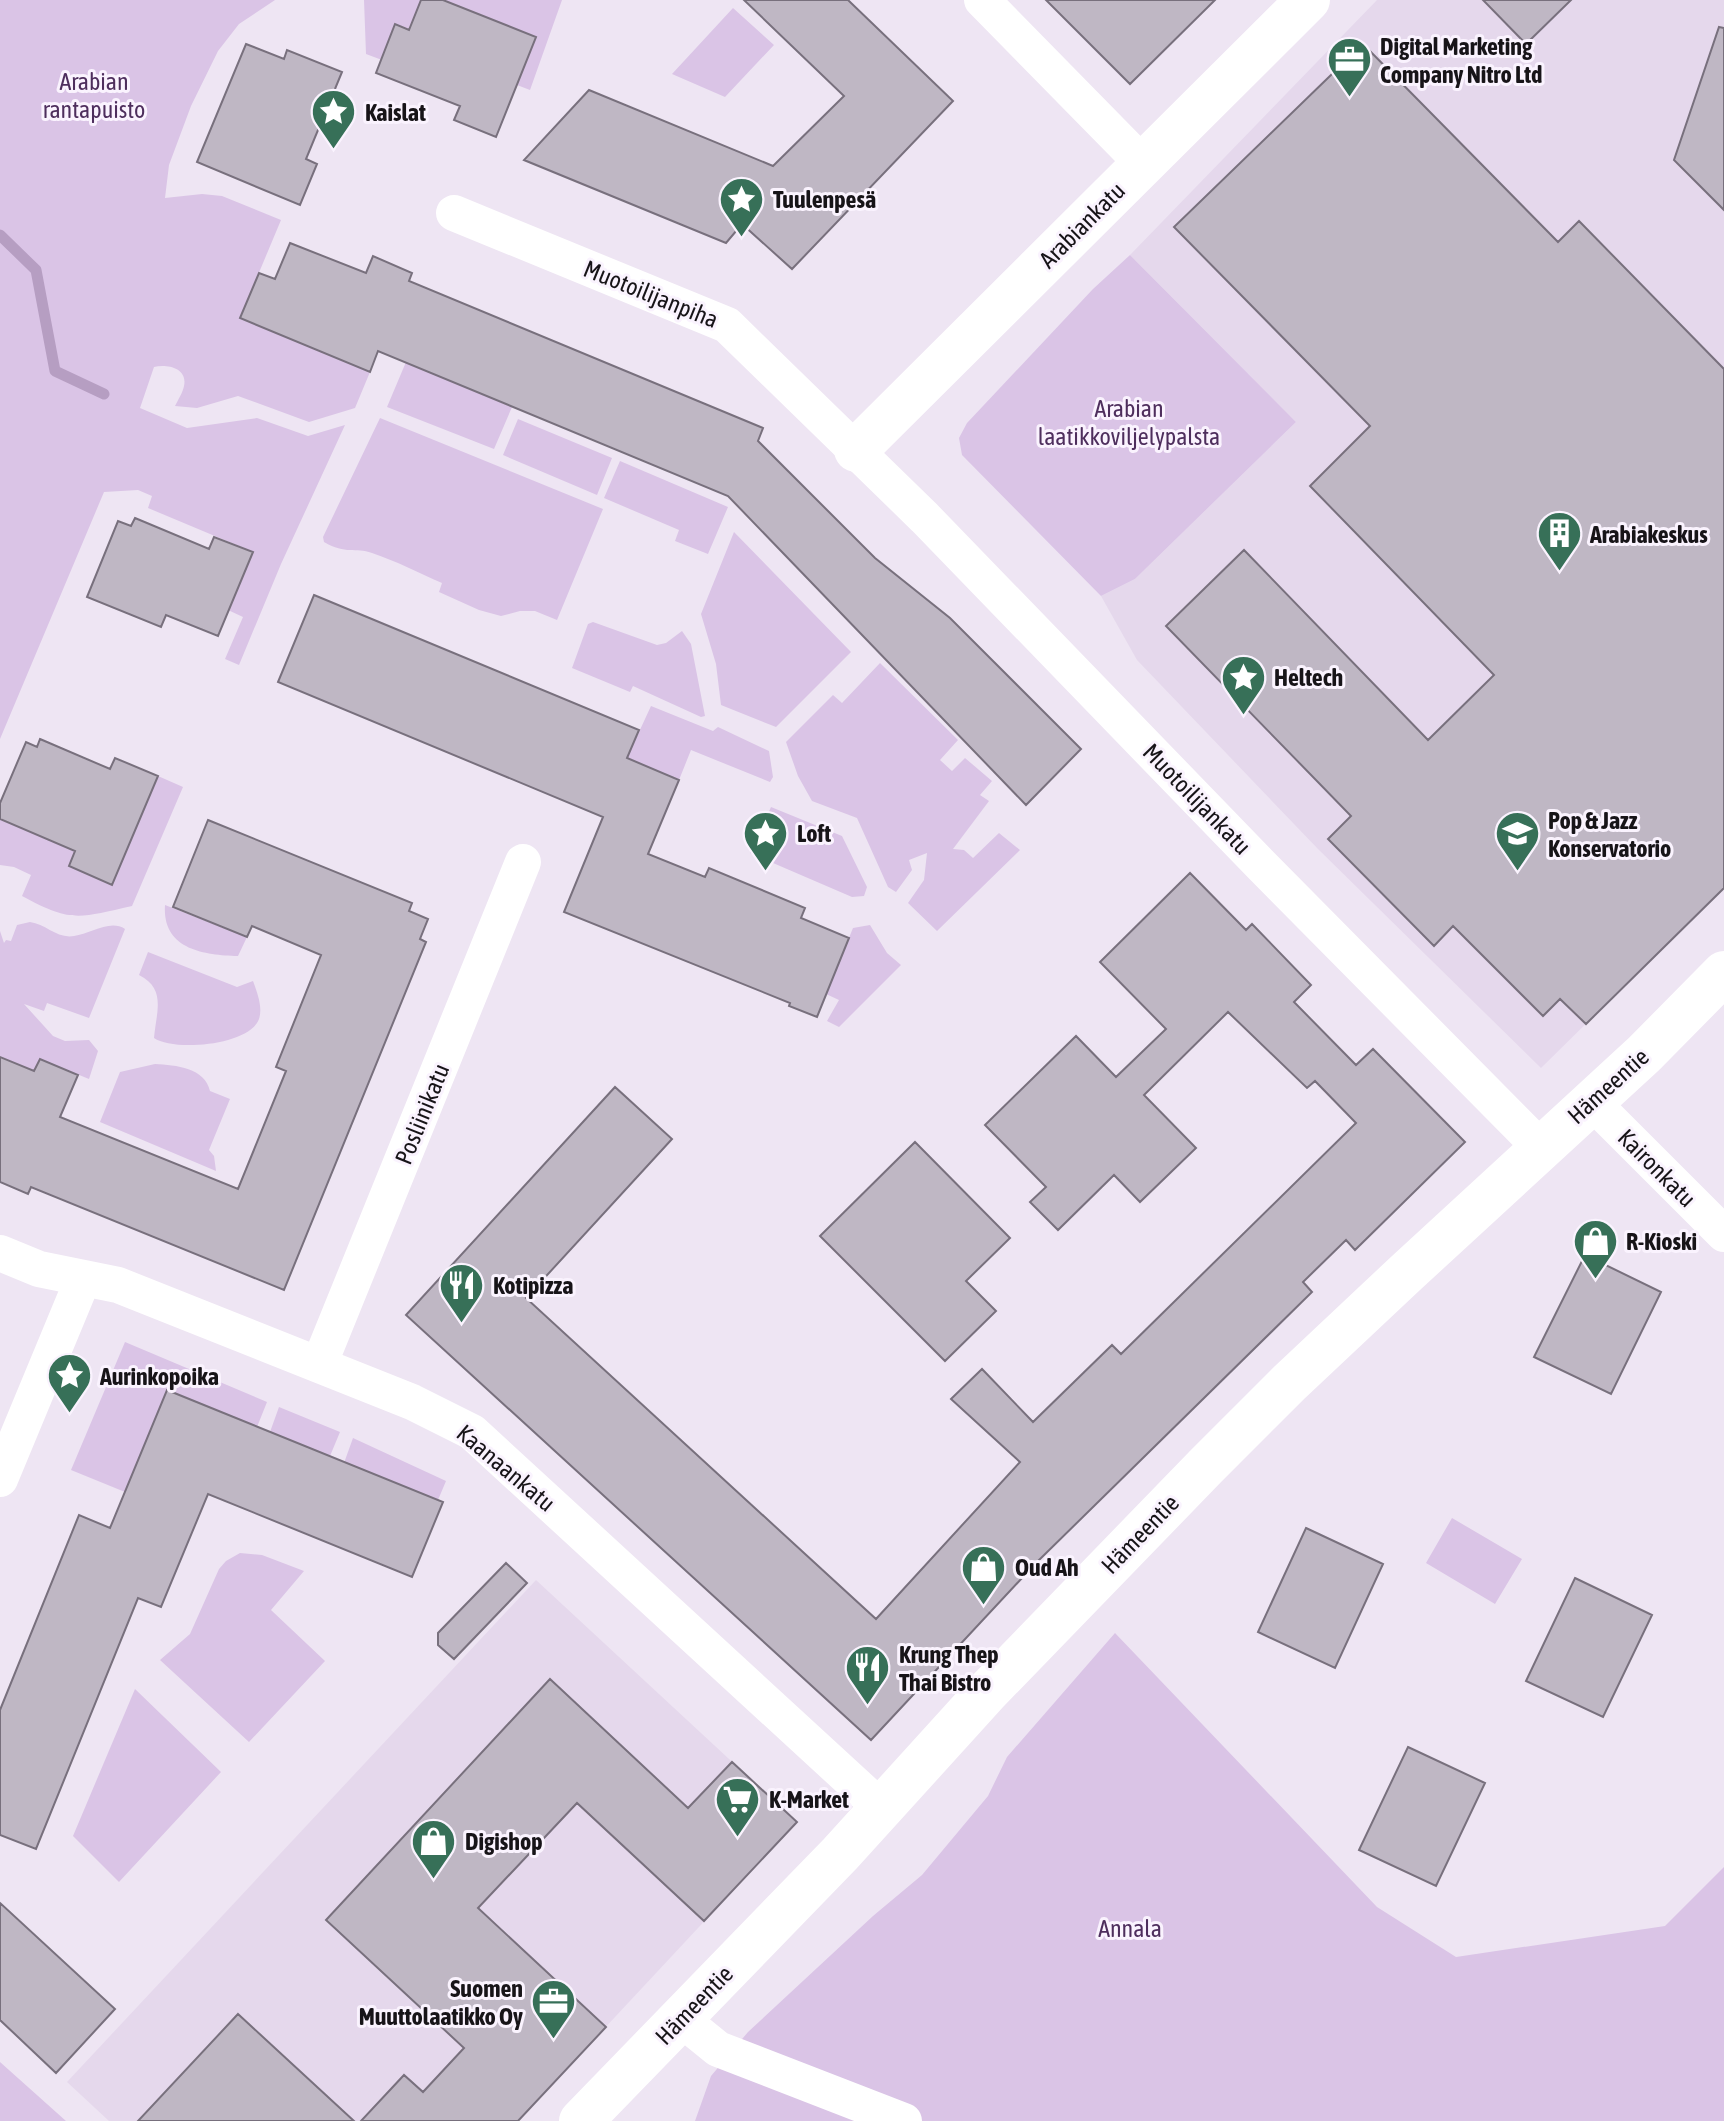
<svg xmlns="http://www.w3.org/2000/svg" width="1724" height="2121" font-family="'Asap Condensed',sans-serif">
<rect width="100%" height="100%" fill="#eee5f3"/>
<!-- built -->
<path fill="#e5d8ec" d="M 1377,0 L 1724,0 L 1724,888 L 1541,1068 L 1318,849 L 1137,660 L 1101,596 L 1135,579 L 1296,422 L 1130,255 Z
M 536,1580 L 797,1822 L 518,2121 L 109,2121 L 67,2082 Z"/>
<!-- green -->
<path fill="#dac4e6" d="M 0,0 L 275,0 L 239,24 L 218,51 L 191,106 L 169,165 L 165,198 L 202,194 L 222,196 L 281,220 L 240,318 L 370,372 L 355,408 L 309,422 L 238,396 L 197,408 L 175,406 C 178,400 183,392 184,386 C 188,368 167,364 154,367 L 140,408 L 187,428 L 257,418 L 308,436 L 345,425 L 281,564 L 239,665 L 225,659 L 243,617 L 228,610 L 253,552 L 148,508 L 152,496 L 138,490 L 104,492 L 0,739 Z
M 364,0 L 421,0 L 409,30 L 396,25 L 382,60 L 366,54 Z
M 443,0 L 562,0 L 530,90 L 517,85 L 536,37 Z
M 733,8 L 774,45 L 725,97 L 672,74 Z
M 1130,255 L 1296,422 L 1135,579 L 1101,596 L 962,455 L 959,438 L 967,423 L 1093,289 Z
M 406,362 L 512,407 L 494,449 L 387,407 Z
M 380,418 L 603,509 L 557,620 L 535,611 L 520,611 L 501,616 L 479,610 L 439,592 L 442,583 C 419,573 396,561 372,553 C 355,547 346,555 324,542 L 323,537 Z
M 518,419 L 612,458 L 597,495 L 503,455 Z
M 620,461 L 728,507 L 708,554 L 675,541 L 679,530 L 604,498 Z
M 734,532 L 851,652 L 776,727 L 721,705 L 716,664 L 701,614 Z
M 593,622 L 657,645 L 666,643 L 682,631 L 691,644 L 705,716 L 701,717 L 633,686 L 630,692 L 572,668 L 588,624 Z
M 880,663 L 958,740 L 940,760 L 952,771 L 965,758 L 992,781 L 980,795 L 989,801 L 953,849 L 964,850 L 973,858 L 999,833 L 1020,850 L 937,931 L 908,903 L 924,880 L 927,853 L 909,860 L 912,870 L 896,892 L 888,887 L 857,818 L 812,801 L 798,776 L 786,742 L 833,695 L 842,703 Z
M 651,706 L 713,731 L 718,727 L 769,751 L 773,777 L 770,782 L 691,750 L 679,780 L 627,758 Z
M 158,776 L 183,787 L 132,906 C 78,918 72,923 22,896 L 31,875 L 14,867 L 0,865 L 0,819 L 75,851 Z
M 771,807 L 842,836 L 867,887 L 864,896 L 852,897 L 750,853 Z
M 165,905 L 247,937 L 238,956 C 203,955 162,949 165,905 Z
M 30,922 C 46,924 57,939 74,936 C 90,934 110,919 125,929 L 89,1018 L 47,1003 L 44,1011 L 24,1004 L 53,1036 L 65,1041 L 89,1040 L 98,1051 L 89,1079 L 40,1059 L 34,1071 L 0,1057 L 0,931 L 4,943 L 6,940 L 11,941 L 17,925 Z
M 870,925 L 887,953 L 901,965 L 839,1027 L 827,1021 L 839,1000 L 826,994 L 853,928 Z
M 148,952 L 237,987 L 253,981 C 257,992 263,1007 259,1019 C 250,1045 174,1052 154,1038 C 156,1013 167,989 139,975 Z
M 155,1064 C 176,1065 205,1068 210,1091 L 230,1099 L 209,1150 L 214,1156 L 216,1171 L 100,1122 L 120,1072 Z
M 125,1342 L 267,1402 L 257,1427 L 167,1390 L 125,1492 L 71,1470 Z
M 279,1407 L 340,1432 L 330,1456 L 270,1432 Z
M 353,1438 L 446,1481 L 438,1500 L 344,1463 Z
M 1452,1518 L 1522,1559 L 1495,1604 L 1426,1563 Z
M 240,1553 L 262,1555 L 304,1571 L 271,1610 L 325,1661 L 249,1742 L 160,1660 L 190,1634 L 219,1569 L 226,1561 Z
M 1115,1633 L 1377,1907 L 1456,1957 L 1665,1926 L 1724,1867 L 1724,2121 L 695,2121 L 711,2076 L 748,2032 L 873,1916 L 922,1875 L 988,1796 L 1007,1757 Z
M 135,1689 L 221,1772 L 119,1882 L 73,1836 Z
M 0,2062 L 66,2121 L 0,2121 Z"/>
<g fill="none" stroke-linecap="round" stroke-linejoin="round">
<!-- stream -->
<path stroke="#b69ec2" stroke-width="11" d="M 0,235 L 36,270 L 55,371 L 104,394"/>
</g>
<!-- building -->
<path fill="#bfb7c4" stroke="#78707d" stroke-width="2" d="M 421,0 L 443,0 L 536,37 L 496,137 L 454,120 L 460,106 L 376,73 L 395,24 L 409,30 Z
M 744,0 L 848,0 L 953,101 L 792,269 L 742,224 L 726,243 L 524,160 L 589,90 L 773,166 L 844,96 Z
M 1046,0 L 1215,0 L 1130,84 Z
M 1483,0 L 1571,0 L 1526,44 Z
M 1719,27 L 1724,28 L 1724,210 L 1674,160 Z
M 246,44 L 284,59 L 287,50 L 342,72 L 306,159 L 317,164 L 300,205 L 197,162 Z
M 1363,44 L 1558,242 L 1579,221 L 1724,369 L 1724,888 L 1586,1024 L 1560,999 L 1543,1016 L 1453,926 L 1434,946 L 1328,839 L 1351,816 L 1166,626 L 1244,550 L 1428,740 L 1494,675 L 1310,486 L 1370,426 L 1174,227 Z
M 290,243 L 366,273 L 373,256 L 412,273 L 409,281 L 763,428 L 758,441 L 875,558 L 950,618 L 1081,749 L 1026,805 L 728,496 L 378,351 L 370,372 L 240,318 L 259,273 L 275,279 Z
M 135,518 L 209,549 L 214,537 L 253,552 L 218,636 L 166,615 L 161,627 L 87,597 L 118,521 L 131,526 Z
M 314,595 L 639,730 L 627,758 L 679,780 L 648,854 L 705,877 L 709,868 L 805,908 L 801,918 L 849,938 L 817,1017 L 789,1006 L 790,1003 L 564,912 L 603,817 L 278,682 Z
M 40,739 L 110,769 L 115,758 L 158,776 L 112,885 L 69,866 L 75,851 L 0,819 L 0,803 L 26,742 L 37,747 Z
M 208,820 L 412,903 L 409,911 L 428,919 L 420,939 L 426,942 L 284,1290 L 31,1187 L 28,1194 L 0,1182 L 0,1057 L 34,1071 L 40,1059 L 78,1075 L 60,1117 L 238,1189 L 286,1071 L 276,1067 L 321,955 L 252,926 L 247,937 L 173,907 Z
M 1190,873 L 1246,930 L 1252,924 L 1311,985 L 1294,1002 L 1356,1065 L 1373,1049 L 1465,1142 L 1355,1250 L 1346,1240 L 1303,1282 L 1312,1292 L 1036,1563 L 871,1740 L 406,1315 L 615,1087 L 672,1139 L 526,1298 L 876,1619 L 1020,1462 L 951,1399 L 982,1369 L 1033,1422 L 1112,1345 L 1121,1354 L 1356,1123 L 1315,1081 L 1307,1088 L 1228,1012 L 1144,1095 L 1196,1148 L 1140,1202 L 1114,1175 L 1058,1230 L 1030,1202 L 1046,1187 L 985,1125 L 1076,1036 L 1116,1077 L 1166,1029 L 1100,962 Z
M 915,1142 L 1010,1238 L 966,1281 L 996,1311 L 945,1361 L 820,1236 Z
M 1585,1255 L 1661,1292 L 1611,1394 L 1534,1357 Z
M 167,1390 L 443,1502 L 412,1577 L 208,1494 L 161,1607 L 138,1598 L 36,1849 L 0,1835 L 0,1710 L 79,1515 L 110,1528 Z
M 1306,1528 L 1383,1564 L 1335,1668 L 1258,1632 Z
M 506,1563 L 527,1583 L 454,1659 L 438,1645 L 438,1633 Z
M 1575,1578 L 1652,1615 L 1603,1717 L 1526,1681 Z
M 550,1679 L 688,1808 L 732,1762 L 797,1822 L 704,1921 L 577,1803 L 478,1908 L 606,2027 L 518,2121 L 361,2121 L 404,2075 L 423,2092 L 464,2048 L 326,1920 Z
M 1408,1747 L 1485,1783 L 1436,1886 L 1359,1850 Z
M 0,1903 L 115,2009 L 56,2073 L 0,2020 Z
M 238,2014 L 354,2121 L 138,2121 Z"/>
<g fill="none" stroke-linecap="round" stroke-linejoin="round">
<!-- street -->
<path stroke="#fff" stroke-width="36" d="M 982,0 L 1144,165
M 454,213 L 727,325 L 925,518 L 1261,865 L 1540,1147
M 1591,1101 L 1724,1234
M 0,1253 L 39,1269 L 118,1285 L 412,1402 L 472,1432 L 881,1808
M 319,1365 L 523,862
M 0,1479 L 83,1279
M 681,2019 L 718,2049 L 904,2121"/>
<!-- secondary -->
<path stroke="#fff" stroke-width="44" d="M 856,450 L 1308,0
M 581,2121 L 840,1854 L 987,1692 L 1206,1466 L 1289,1383 L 1406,1273 L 1644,1054 L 1724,973"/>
</g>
<!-- icons -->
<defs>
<symbol id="office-pin" viewBox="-11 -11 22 30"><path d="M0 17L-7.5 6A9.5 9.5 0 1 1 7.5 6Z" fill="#377058" stroke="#faf3fe"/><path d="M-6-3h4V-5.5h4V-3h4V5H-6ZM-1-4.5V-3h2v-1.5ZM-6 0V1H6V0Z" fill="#fff"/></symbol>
<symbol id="sight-pin" viewBox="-11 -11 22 30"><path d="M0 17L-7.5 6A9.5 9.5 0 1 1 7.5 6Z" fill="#377058" stroke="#faf3fe"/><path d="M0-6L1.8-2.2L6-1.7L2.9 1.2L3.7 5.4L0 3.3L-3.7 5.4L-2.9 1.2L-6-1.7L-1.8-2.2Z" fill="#fff"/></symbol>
<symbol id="building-pin" viewBox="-11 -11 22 30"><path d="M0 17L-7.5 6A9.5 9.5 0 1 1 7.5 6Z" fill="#377058" stroke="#faf3fe"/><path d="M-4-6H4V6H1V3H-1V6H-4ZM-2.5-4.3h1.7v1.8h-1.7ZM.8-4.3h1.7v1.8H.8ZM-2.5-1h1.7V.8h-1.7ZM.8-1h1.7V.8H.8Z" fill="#fff"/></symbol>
<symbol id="school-pin" viewBox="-11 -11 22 30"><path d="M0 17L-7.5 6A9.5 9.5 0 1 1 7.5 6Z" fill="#377058" stroke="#faf3fe"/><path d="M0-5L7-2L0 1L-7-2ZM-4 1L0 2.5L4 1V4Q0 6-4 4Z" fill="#fff"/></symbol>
<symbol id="shop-pin" viewBox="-11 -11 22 30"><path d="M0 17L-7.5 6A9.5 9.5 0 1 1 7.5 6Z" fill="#377058" stroke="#faf3fe"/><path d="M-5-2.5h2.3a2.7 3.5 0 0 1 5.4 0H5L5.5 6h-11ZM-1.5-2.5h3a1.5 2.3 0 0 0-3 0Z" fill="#fff"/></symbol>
<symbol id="restaurant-pin" viewBox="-11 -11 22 30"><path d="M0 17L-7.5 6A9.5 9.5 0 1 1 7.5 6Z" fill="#377058" stroke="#faf3fe"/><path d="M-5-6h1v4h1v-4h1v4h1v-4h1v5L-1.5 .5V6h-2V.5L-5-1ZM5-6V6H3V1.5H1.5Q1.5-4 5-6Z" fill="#fff"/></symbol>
<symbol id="supermarket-pin" viewBox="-11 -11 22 30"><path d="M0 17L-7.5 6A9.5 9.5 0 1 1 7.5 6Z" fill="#377058" stroke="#faf3fe"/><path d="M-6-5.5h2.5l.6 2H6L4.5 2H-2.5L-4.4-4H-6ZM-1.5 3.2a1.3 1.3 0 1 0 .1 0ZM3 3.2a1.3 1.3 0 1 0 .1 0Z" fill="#fff"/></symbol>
</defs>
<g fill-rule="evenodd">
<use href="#office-pin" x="1324" y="34" width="51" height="69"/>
<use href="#sight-pin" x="308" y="86" width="51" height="69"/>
<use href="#sight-pin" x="716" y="174" width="51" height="69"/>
<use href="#building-pin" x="1534" y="508" width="51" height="69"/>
<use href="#sight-pin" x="1218" y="652" width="51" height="69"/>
<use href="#sight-pin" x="740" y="808" width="51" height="69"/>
<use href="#school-pin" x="1492" y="808" width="51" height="69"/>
<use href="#shop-pin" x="1570" y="1216" width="51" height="69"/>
<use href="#restaurant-pin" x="436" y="1260" width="51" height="69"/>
<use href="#sight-pin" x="44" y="1350" width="51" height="69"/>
<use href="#shop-pin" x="958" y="1542" width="51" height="69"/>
<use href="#restaurant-pin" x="842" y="1642" width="51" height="69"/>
<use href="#supermarket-pin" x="712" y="1774" width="51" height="69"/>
<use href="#shop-pin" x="408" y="1816" width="51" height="69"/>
<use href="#office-pin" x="528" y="1976" width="51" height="69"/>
</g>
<g text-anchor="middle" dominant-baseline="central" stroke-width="6" stroke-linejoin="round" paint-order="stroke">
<!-- poi labels -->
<g font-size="24" font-weight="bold" fill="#171418" stroke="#faf3fe" text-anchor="start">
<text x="1380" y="46">Digital Marketing<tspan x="1380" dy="28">Company Nitro Ltd</tspan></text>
<text x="365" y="112">Kaislat</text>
<text x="773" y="199">Tuulenpesä</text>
<text x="1590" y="534">Arabiakeskus</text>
<text x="1274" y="677">Heltech</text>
<text x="1548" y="820">Pop &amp; Jazz<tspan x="1548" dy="28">Konservatorio</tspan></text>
<text x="797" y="833">Loft</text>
<text x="1626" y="1241">R-Kioski</text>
<text x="493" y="1285">Kotipizza</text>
<text x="100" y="1376">Aurinkopoika</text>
<text x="1015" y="1567">Oud Ah</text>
<text x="899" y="1654">Krung Thep<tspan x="899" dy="28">Thai Bistro</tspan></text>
<text x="769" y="1799">K-Market</text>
<text x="465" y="1841">Digishop</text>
<text x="523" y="1988" text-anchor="end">Suomen<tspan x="523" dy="28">Muuttolaatikko Oy</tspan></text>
</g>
<!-- park labels -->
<g font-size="24" fill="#4e2e5d" stroke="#faf3fe">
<text x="94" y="81">Arabian<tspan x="94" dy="28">rantapuisto</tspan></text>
<text x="1129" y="408">Arabian<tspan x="1129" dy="28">laatikkoviljelypalsta</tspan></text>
<text x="1130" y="1928">Annala</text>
</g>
<!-- street labels -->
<g font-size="24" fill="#171418" stroke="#faf3fe">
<text transform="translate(1082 225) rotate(-45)">Arabiankatu</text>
<text transform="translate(651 294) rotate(22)">Muotoilijanpiha</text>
<text transform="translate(1197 799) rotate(46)">Muotoilijankatu</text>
<text transform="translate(1608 1086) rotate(-42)">Hämeentie</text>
<text transform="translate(422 1114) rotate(-68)">Posliinikatu</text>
<text transform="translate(1657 1168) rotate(45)">Kaironkatu</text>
<text transform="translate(506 1468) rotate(40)">Kaanaankatu</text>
<text transform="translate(1140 1534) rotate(-46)">Hämeentie</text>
<text transform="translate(694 2005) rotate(-46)">Hämeentie</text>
</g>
</g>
</svg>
